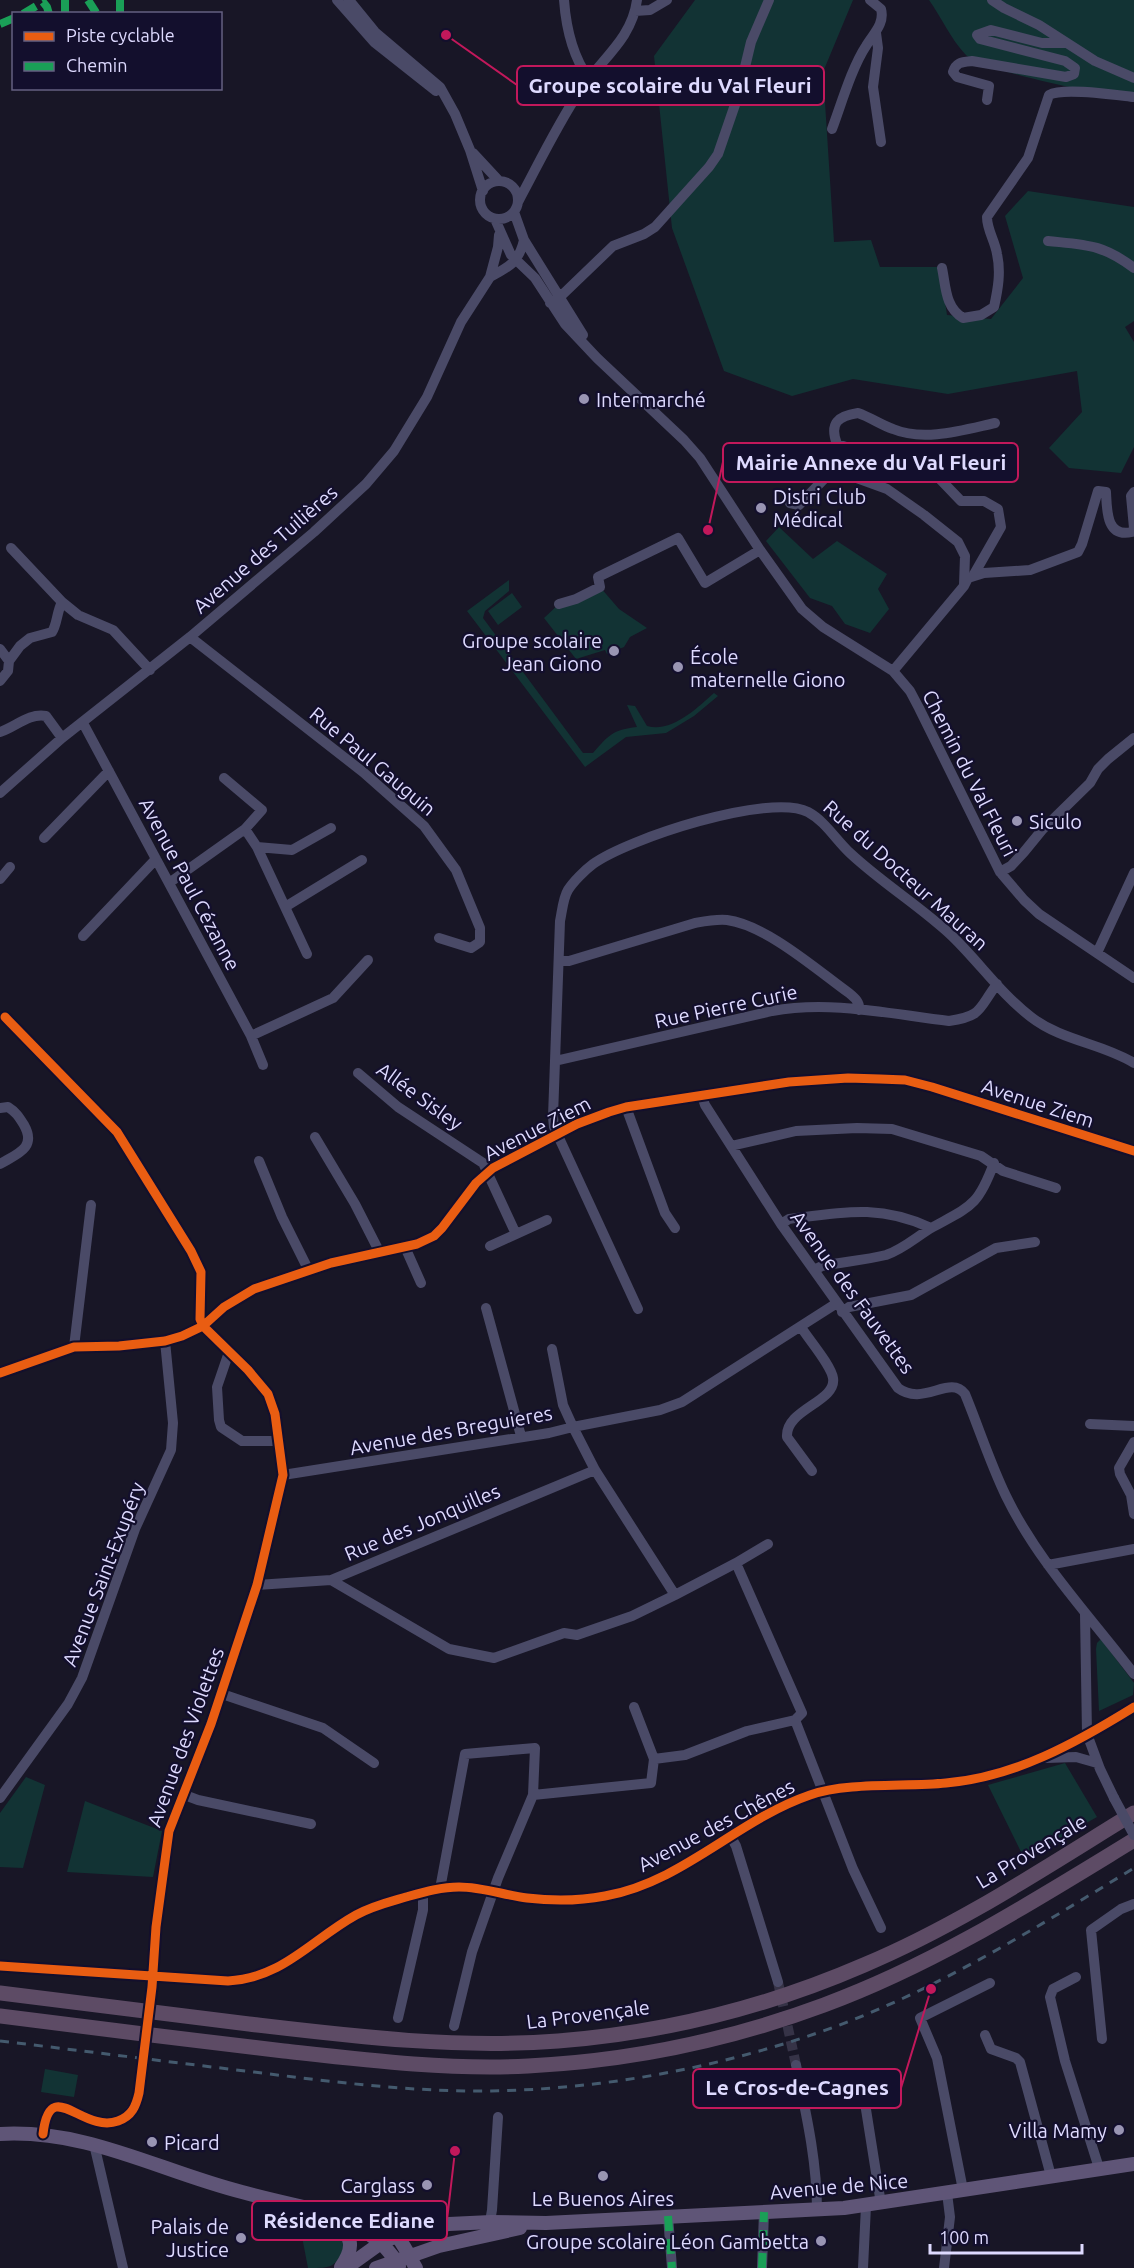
<svg xmlns="http://www.w3.org/2000/svg" width="1134" height="2268" font-family="Ubuntu,sans-serif">
<rect width="100%" height="100%" fill="#181626"/>
<!-- green -->
<path fill="#123334" d="M 695,0 L 853,0 L 823,72 L 834,242 L 871,240 L 880,267 L 940,267 L 947,315 L 991,319 L 1023,278 L 1005,216 L 1028,191 L 1134,207 L 1134,321 L 1125,327 L 1134,342 L 1134,447 L 1121,473 L 1069,468 L 1049,448 L 1082,412 L 1077,371 L 948,394 L 853,379 L 792,396 L 724,371 L 672,228 L 654,56 Z
M 929,0 L 1134,0 L 1134,100 C 1106,95 980,71 965,54 C 951,39 941,17 929,0 Z
M 779,527 L 813,559 L 837,541 L 887,574 L 878,589 L 889,609 L 870,633 L 845,624 L 832,606 L 810,598 L 766,541 Z
M 509,580 L 509,591 L 485,611 L 483,618 L 583,753 L 593,753 C 609,735 612,730 637,727 L 627,705 L 635,706 L 647,726 C 672,733 697,708 714,693 L 718,696 L 694,716 L 666,733 L 626,737 L 585,767 L 467,611 Z
M 600,587 L 619,609 L 647,628 L 630,637 L 624,647 L 607,654 L 605,650 L 576,659 L 544,618 L 559,604 Z
M 512,593 L 522,607 L 498,625 L 488,611 Z
M 1101,1639 L 1134,1683 L 1133,1695 L 1099,1711 L 1096,1649 L 1097,1643 Z
M 1065,1763 L 1097,1817 L 1024,1858 L 988,1785 Z
M 26,1777 L 45,1785 L 23,1868 L 0,1867 L 0,1813 Z
M 85,1801 L 162,1831 L 153,1877 L 67,1872 Z
M 45,2069 L 78,2075 L 74,2097 L 41,2092 Z
M 299,2221 L 341,2232 L 346,2246 C 334,2268 333,2268 308,2268 Z"/>
<g fill="none" stroke-linecap="round" stroke-linejoin="round">
<!-- minor-tunnel -->
<path stroke="#363347" stroke-width="10" stroke-dasharray="10 5" stroke-linecap="butt" d="M 778,1982 L 796,2065"/>
<!-- minor -->
<path stroke="#4a4a67" stroke-width="10" d="M 337,0 L 374,42 L 436,91
M 349,0 L 375,32 L 440,87 L 455,114 L 470,150 L 483,191
M 564,0 C 566,27 573,57 589,79
M 992,0 L 1004,8 L 1039,25 L 1095,61 L 1134,78
M 635,11 L 650,10 L 667,0
M 876,33 L 878,48 L 873,87 L 881,142
M 987,100 L 989,86 L 957,77 L 953,72 C 956,62 962,62 972,61 L 1066,77 L 1074,74 L 1075,68 L 1065,61 L 980,39 L 977,35 L 991,30 L 1042,43 L 1065,43
M 832,129 C 841,105 852,67 866,46 C 873,34 885,24 881,9 L 870,0
M 473,153 L 499,181
M480 200a19 19 0 1 1 38 0a19 19 0 1 1-38 0Z
M 518,202 C 538,165 556,127 579,92 C 599,61 632,40 637,0
M 514,212 L 524,240 L 583,335
M 495,219 L 511,255 L 535,278 L 565,324 L 597,358 L 684,440 L 700,458 L 760,550 L 802,609 L 823,627 L 893,671 L 910,691 L 919,708 L 1000,872 L 1024,900 L 1039,914 L 1134,978
M 1048,241 C 1087,245 1102,244 1134,268
M 942,268 C 946,287 945,307 963,318 L 981,315 L 994,307 C 998,289 1001,272 997,254 C 995,241 987,230 987,217 L 1028,158 L 1049,95 C 1063,87 1116,95 1134,97
M 490,277 C 509,267 519,262 524,240
M 550,303 L 560,297 L 613,246 L 644,234 L 655,227 L 709,167 L 718,154 L 738,96 L 751,42 L 769,0
M 790,503 L 799,505 L 825,478 L 835,472 L 843,473 L 887,489 L 924,515 L 958,542 L 965,556 L 964,585
M 11,548 L 62,602 L 78,615 L 113,630 L 150,670
M 973,576 L 1001,527 L 998,509 L 984,501 L 961,501 L 938,477 L 837,444 C 829,423 838,416 858,413 C 870,417 881,425 893,429 C 924,442 963,430 995,423
M 559,604 L 576,599 L 600,587 L 598,577 L 678,538 L 705,583 L 760,550
M 190,637 L 363,772 L 424,826 L 456,870 L 480,928 L 480,942 L 471,948 L 439,938
M 0,649 L 9,661 L 8,671 L 0,681
M 9,661 L 20,646 L 30,638 L 52,632 C 57,625 57,611 62,602
M 893,671 L 964,586 L 968,578 L 984,573 L 1030,570 L 1078,552 L 1082,544 L 1098,491 L 1106,492 C 1107,510 1106,538 1132,532 L 1134,528 L 1131,496 L 1134,492
M 83,723 L 251,1036 L 263,1065
M 0,732 C 16,727 28,713 46,716 L 62,738
M 0,793 L 62,738 L 190,637 L 314,532 L 366,484 L 394,451 L 427,397 L 461,322 L 490,277 L 498,247 L 499,235
M 245,829 L 257,847 L 307,954
M 44,838 L 109,771
M 257,847 L 292,850 L 331,828
M 1000,872 L 1011,866 L 1024,852 L 1042,830 L 1090,783 L 1098,769 L 1108,759 L 1134,738
M 0,879 L 10,867
M 169,883 L 245,829 L 262,810 L 224,778
M 285,907 L 362,860
M 83,936 L 156,859
M 1097,953 L 1134,873
M 559,961 L 569,961 L 695,923 C 706,921 716,919 727,920 C 766,925 817,970 849,993 C 855,998 860,1002 859,1010
M 5,1017 L 117,1132 L 197,1262 L 201,1272 L 200,1319 L 203,1326 L 248,1370 L 268,1394 L 275,1414 L 283,1475 L 257,1585 L 211,1724 L 169,1831 L 156,1927 L 152,1982
M 251,1036 L 333,998 L 368,960
M 555,1061 L 772,1011 C 830,1000 890,1014 949,1021 C 983,1016 978,1009 997,984
M 358,1073 L 398,1107 L 483,1163 L 516,1234
M 702,1096 L 705,1105 L 781,1224 L 898,1388 C 923,1407 950,1374 965,1394 C 979,1428 990,1463 1006,1496 C 1038,1562 1090,1616 1134,1674
M 626,1107 L 665,1213 L 675,1228
M 0,1108 L 8,1107 C 16,1112 19,1117 24,1125 C 37,1148 17,1154 0,1164
M 315,1137 L 355,1204 L 380,1253
M 731,1146 L 796,1131 L 857,1128 L 892,1129 L 981,1156 L 1003,1171 L 1056,1188
M 259,1161 L 282,1217 L 309,1271
M 781,1224 L 789,1219 C 843,1212 880,1204 931,1228
M 490,1246 L 547,1220
M 405,1247 L 421,1283
M 814,1270 L 822,1266 C 843,1262 865,1260 886,1255 C 904,1249 917,1236 933,1227 C 971,1206 978,1206 994,1163
M 486,1308 L 521,1436
M 638,1309 L 554,1127 L 553,1117 L 560,921 C 562,912 563,898 568,890 C 573,882 585,870 593,864 C 627,839 770,792 808,812 C 825,821 836,840 850,853 C 882,883 920,906 952,936 C 979,962 1001,994 1031,1017 C 1062,1041 1101,1043 1134,1063
M 842,1312 L 849,1307 L 911,1295 L 996,1248 L 1035,1242
M 801,1327 C 809,1340 831,1365 833,1378 C 837,1402 785,1409 787,1437 L 812,1471
M 74,1347 L 91,1205
M 552,1349 L 563,1405 L 573,1427 L 660,1410 L 682,1402 L 837,1303
M 229,1352 L 217,1387 L 219,1420 L 221,1427 L 242,1441 L 280,1441
M 0,1373 L 74,1347 L 119,1346 L 165,1341 L 182,1336 L 203,1326 L 224,1307 L 254,1289 L 331,1263 L 417,1244 L 434,1236 L 442,1228 L 476,1183 L 493,1168 L 577,1124 L 609,1112 L 626,1107 L 789,1082 L 848,1078 L 880,1079 L 905,1080 L 932,1087 L 1134,1151
M 1090,1424 L 1134,1426
M 1134,1442 L 1119,1468 L 1120,1474 L 1131,1495 L 1134,1514
M 283,1475 L 549,1433 L 573,1427 L 595,1470 L 675,1595 L 736,1563 L 802,1713 L 795,1720 L 853,1869 L 881,1928
M 736,1563 L 768,1544
M 1048,1565 L 1134,1549
M 331,1580 L 449,1649 L 494,1658 L 564,1633 L 577,1635 L 632,1616 L 675,1595
M 257,1585 L 331,1580 L 595,1470
M 1085,1614 L 1087,1734 L 1100,1769 L 1114,1798
M 222,1694 L 323,1728 L 374,1763
M 634,1707 L 654,1759
M 1046,1758 L 1076,1757 L 1097,1763
M 182,1794 L 198,1800 L 311,1824
M 533,1795 L 651,1783 L 654,1759 L 685,1755 L 747,1731 L 795,1720
M 0,1798 L 68,1704 L 82,1678 L 135,1529 L 171,1450 L 173,1423 L 165,1341
M 731,1837 L 736,1846 L 778,1982
M 440,1889 L 465,1754 L 535,1748 L 533,1795 L 498,1878 L 472,1952 L 454,2026
M 0,1966 L 228,1981 C 283,1978 311,1940 356,1915 C 372,1906 389,1902 406,1897 C 424,1892 441,1887 459,1887 C 482,1887 504,1895 527,1898 C 552,1901 579,1901 605,1896 C 683,1882 737,1820 810,1795 C 846,1782 906,1787 946,1783 C 1015,1777 1076,1743 1134,1707
M 1076,1977 L 1053,1989 L 1050,1997 L 1065,2061 L 1099,2168
M 398,2018 L 423,1910 L 423,1893
M 985,2035 L 991,2049 L 1016,2058 L 1020,2062 L 1051,2176
M 1102,2039 L 1091,1930 L 1121,1909 L 1134,1904
M 796,2065 C 806,2113 817,2161 817,2210
M 861,2078 L 881,2204
M 43,2134 L 48,2113 L 58,2106 C 69,2106 77,2115 87,2119 C 116,2132 136,2115 140,2086
M 94,2144 L 123,2268
M 963,2190 L 937,2058 L 920,2018 L 990,1983
M 668,2216 L 672,2268
M 489,2227 L 492,2210 L 498,2117
M 762,2268 L 764,2212
M 863,2268 L 866,2206
M 944,2268 L 950,2217 L 947,2193"/>
<!-- major -->
<path stroke="#5f5577" stroke-width="14" d="M 0,2134 C 88,2129 159,2171 242,2192 C 264,2198 286,2203 308,2208 C 334,2213 360,2213 384,2225 C 400,2234 407,2253 416,2268
M 332,2217 C 362,2229 382,2237 399,2266
M 335,2224 C 355,2236 353,2250 341,2267
M 346,2268 L 382,2242 L 397,2236 L 449,2224 L 491,2222 L 546,2223 L 844,2208 L 1134,2164
M 376,2268 L 439,2246 L 520,2228"/>
<!-- highway -->
<path stroke="#5d4b65" stroke-width="15" d="M 0,1993 C 83,2003 166,2013 249,2024 C 351,2036 455,2049 558,2041 C 662,2033 767,2007 864,1965 C 959,1925 1046,1867 1134,1813
M 0,2016 C 95,2028 189,2040 284,2051 C 365,2060 446,2070 528,2066 C 628,2061 730,2040 824,2005 C 935,1964 1034,1901 1134,1840"/>
<!-- rail -->
<path stroke="#445a6e" stroke-width="3" stroke-dasharray="9 8" stroke-linecap="butt" d="M 0,2041 C 85,2051 169,2062 254,2072 C 333,2082 412,2092 491,2091 C 604,2089 717,2068 823,2031 C 934,1992 1034,1929 1134,1868"/>
<!-- minor-bridge -->
<path stroke="#4a4a67" stroke-width="10" d="M 1114,1798 L 1134,1835
M 140,2086 L 152,1987"/>
<!-- quiet -->
<path stroke="#1a9f57" stroke-width="8" stroke-dasharray="15 8" stroke-linecap="butt" d="M 88,0 L 97,14
M 120,0 L 120,14
M 23,14 L 43,2 L 47,7 L 49,14
M 65,14 L 65,0
M 0,24 L 14,18
M 668,2216 L 672,2268
M 762,2268 L 764,2212"/>
<defs>
<path id="cycleway" d="M 5,1017 L 117,1132 L 191,1251 L 201,1272 L 200,1319 L 203,1326 L 248,1370 L 268,1394 L 275,1414 L 283,1475 L 257,1585 L 211,1724 L 169,1831 L 156,1927 L 152,1987 L 139,2093 C 136,2106 132,2116 118,2121 C 82,2134 50,2074 43,2134
M 0,1373 L 74,1347 L 119,1346 L 165,1341 L 182,1336 L 203,1326 L 224,1307 L 254,1289 L 331,1263 L 417,1244 L 434,1236 L 442,1228 L 476,1183 L 493,1168 L 577,1124 L 609,1112 L 626,1107 L 789,1082 L 848,1078 L 880,1079 L 905,1080 L 932,1087 L 1134,1151
M 0,1966 L 228,1981 C 283,1978 311,1940 356,1915 C 372,1906 389,1902 406,1897 C 424,1892 441,1887 459,1887 C 482,1887 504,1895 527,1898 C 552,1901 579,1901 605,1896 C 683,1882 737,1820 810,1795 C 846,1782 906,1787 946,1783 C 1015,1777 1076,1743 1134,1707"/>
</defs>
<!-- cycleway casing -->
<use href="#cycleway" stroke="#130f2d" stroke-width="13"/>
<!-- cycleway -->
<use href="#cycleway" stroke="#e95d12" stroke-width="9"/>
</g>
<!-- markers -->
<g fill="#9995b3" stroke="#130f2d" stroke-width="2">
<circle cx="584" cy="399" r="6"/>
<circle cx="761" cy="508" r="6"/>
<circle cx="614" cy="651" r="6"/>
<circle cx="678" cy="667" r="6"/>
<circle cx="1017" cy="821" r="6"/>
<circle cx="1119" cy="2130" r="6"/>
<circle cx="152" cy="2142" r="6"/>
<circle cx="603" cy="2176" r="6"/>
<circle cx="427" cy="2185" r="6"/>
<circle cx="241" cy="2238" r="6"/>
<circle cx="821" cy="2241" r="6"/>
</g>
<g text-anchor="middle" dominant-baseline="central" stroke-width="4.5" stroke-linejoin="round" paint-order="stroke">
<!-- poi labels -->
<g font-size="20" fill="#dedaff" stroke="#130f2d" text-anchor="start">
<text x="596" y="399">Intermarché</text>
<text x="773" y="496">Distri Club<tspan x="773" dy="23">Médical</tspan></text>
<text x="602" y="640" text-anchor="end">Groupe scolaire<tspan x="602" dy="23">Jean Giono</tspan></text>
<text x="690" y="656">École<tspan x="690" dy="23">maternelle Giono</tspan></text>
<text x="1029" y="821">Siculo</text>
<text x="1107" y="2130" text-anchor="end">Villa Mamy</text>
<text x="164" y="2142">Picard</text>
<text x="415" y="2185" text-anchor="end">Carglass</text>
<text x="603" y="2198" text-anchor="middle">Le Buenos Aires</text>
<text x="229" y="2226" text-anchor="end">Palais de<tspan x="229" dy="23">Justice</tspan></text>
<text x="809" y="2241" text-anchor="end">Groupe scolaire Léon Gambetta</text>
</g>
<!-- street labels -->
<g font-size="20" fill="#dedaff" stroke="#130f2d">
<text transform="translate(265 549) rotate(-41)">Avenue des Tuilières</text>
<text transform="translate(373 761) rotate(40)">Rue Paul Gauguin</text>
<text transform="translate(970 773) rotate(63)">Chemin du Val Fleuri</text>
<text transform="translate(906 875) rotate(42)">Rue du Docteur Mauran</text>
<text transform="translate(190 884) rotate(62)">Avenue Paul Cézanne</text>
<text transform="translate(726 1006) rotate(-12)">Rue Pierre Curie</text>
<text transform="translate(420 1096) rotate(36)">Allée Sisley</text>
<text transform="translate(1038 1103) rotate(18)">Avenue Ziem</text>
<text transform="translate(537 1128) rotate(-27)">Avenue Ziem</text>
<text transform="translate(853 1292) rotate(54)">Avenue des Fauvettes</text>
<text transform="translate(451 1430) rotate(-10)">Avenue des Breguieres</text>
<text transform="translate(422 1522) rotate(-23)">Rue des Jonquilles</text>
<text transform="translate(103 1574) rotate(-69)">Avenue Saint-Exupéry</text>
<text transform="translate(185 1737) rotate(-70)">Avenue des Violettes</text>
<text transform="translate(716 1825) rotate(-28)">Avenue des Chênes</text>
<text transform="translate(1031 1851) rotate(-31)">La Provençale</text>
<text transform="translate(588 2014) rotate(-7)">La Provençale</text>
<text transform="translate(839 2186) rotate(-5)">Avenue de Nice</text>
</g>
</g>
<!-- callouts -->
<path fill="none" stroke="#c2185b" stroke-width="2" d="M446 35L517 85M708 530L723 462M931 1989L901 2088M455 2151L447 2220"/>
<g fill="#c2185b" stroke="#130f2d" stroke-width="2">
<circle cx="446" cy="35" r="6"/>
<circle cx="708" cy="530" r="6"/>
<circle cx="931" cy="1989" r="6"/>
<circle cx="455" cy="2151" r="6"/>
</g>
<g fill="#130f2d" stroke="#c2185b" stroke-width="2">
<rect x="517" y="66" width="307" height="39" rx="6"/>
<rect x="723" y="443" width="295" height="39" rx="6"/>
<rect x="693" y="2069" width="208" height="39" rx="6"/>
<rect x="252" y="2201" width="195" height="39" rx="6"/>
</g>
<g font-size="21" text-anchor="middle" font-weight="bold" fill="#dedaff">
<text x="670" y="93">Groupe scolaire du Val Fleuri</text>
<text x="871" y="470">Mairie Annexe du Val Fleuri</text>
<text x="797" y="2095">Le Cros-de-Cagnes</text>
<text x="349" y="2228">Résidence Ediane</text>
</g>
<!-- legend -->
<rect x="12" y="12" width="210" height="78" fill="#130f2d" stroke="#646081" stroke-width="1.5"/>
<rect x="24" y="32" width="30" height="9" fill="#e95d12" stroke="#646081" stroke-width="1.5"/>
<text x="66" y="42" font-size="18" fill="#dedaff">Piste cyclable</text>
<rect x="24" y="62" width="30" height="9" fill="#1a9f57" stroke="#646081" stroke-width="1.5"/>
<text x="66" y="72" font-size="18" fill="#dedaff">Chemin</text>
<!-- scale -->
<path d="M930 2244v9h152v-9" fill="none" stroke="#dedaff" stroke-width="3"/>
<text x="939" y="2244" font-size="18" fill="#dedaff" stroke="#130f2d" stroke-width="4.5" paint-order="stroke">100 m</text>
</svg>
